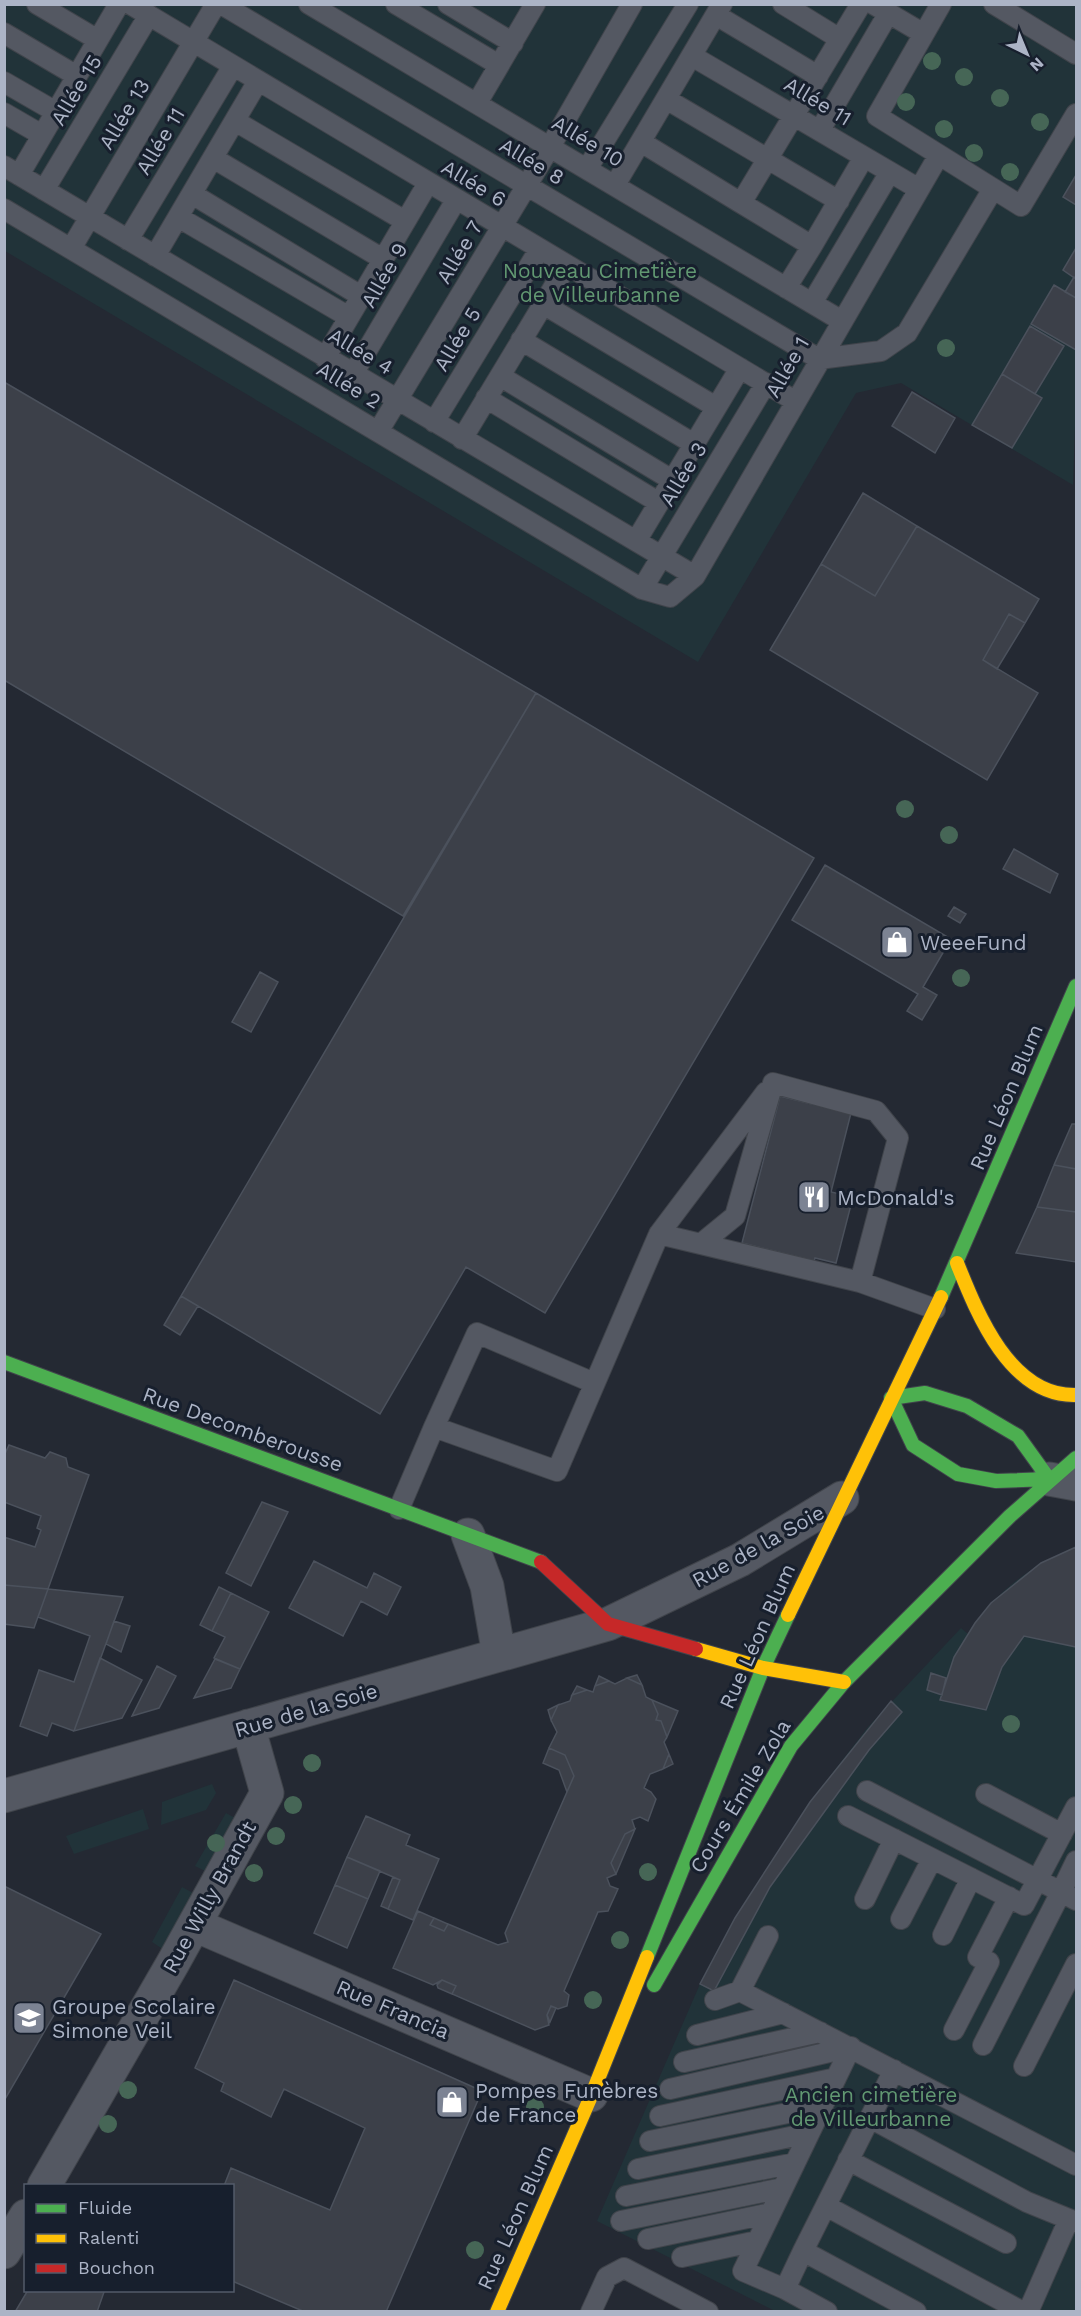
<svg xmlns="http://www.w3.org/2000/svg" width="1081" height="2316" font-family="'Work Sans',sans-serif">
<rect width="100%" height="100%" fill="#242933"/>
<!-- green -->
<path fill="#213339" d="M 5,5 L 1076,5 L 1076,398 L 1073,485 L 901,383 L 856,393 L 698,662 L 5,251 Z
M 1076,1547 L 1076,2311 L 775,2311 L 597,2221 L 700,1984 L 735,1918 L 810,1802 L 868,1727 L 961,1628 L 968,1634 C 995,1592 1031,1565 1076,1547 Z
M 212,1784 L 216,1793 L 206,1810 L 161,1825 L 162,1802 Z
M 143,1809 L 149,1829 L 74,1854 L 66,1836 Z
M 226,1813 L 237,1819 L 207,1872 L 195,1866 Z
M 182,1887 L 195,1894 L 164,1950 L 152,1942 Z"/>
<!-- building -->
<path fill="#3c4049" stroke="#4b515c" stroke-width="1.5" d="M 1076,175 L 1076,205 L 1063,197 Z
M 1076,248 L 1076,279 L 1063,270 Z
M 1074,277 L 1076,279 L 1076,298 L 1065,292 Z
M 1054,285 L 1076,298 L 1076,350 L 1031,324 Z
M 1030,326 L 1064,346 L 1035,394 L 1002,374 Z
M 1002,374 L 1042,398 L 1012,448 L 972,425 Z
M 4,382 L 536,693 L 403,916 L 4,680 Z
M 912,392 L 955,418 L 935,453 L 892,426 Z
M 863,493 L 917,526 L 875,596 L 821,564 Z
M 917,526 L 1039,599 L 1025,623 L 1009,614 L 983,660 L 1038,693 L 987,780 L 770,650 L 821,564 L 875,596 Z
M 1009,614 L 1025,623 L 997,669 L 983,660 Z
M 536,693 L 814,858 L 545,1313 L 466,1267 L 380,1414 L 181,1296 Z
M 1014,849 L 1058,874 L 1050,893 L 1003,869 Z
M 825,865 L 951,939 L 923,987 L 937,995 L 922,1020 L 907,1011 L 918,994 L 792,920 Z
M 954,907 L 966,914 L 960,923 L 948,916 Z
M 260,972 L 278,982 L 251,1032 L 232,1022 Z
M 780,1096 L 812,1104 L 814,1096 L 851,1113 L 831,1192 L 853,1197 L 836,1263 L 815,1258 L 814,1261 L 742,1243 Z
M 1072,1124 L 1076,1124 L 1076,1169 L 1054,1165 Z
M 1054,1165 L 1076,1169 L 1076,1212 L 1037,1207 Z
M 1037,1207 L 1076,1212 L 1076,1262 L 1016,1253 Z
M 181,1296 L 198,1306 L 180,1335 L 164,1325 Z
M 9,1445 L 45,1458 L 50,1452 L 66,1458 L 68,1467 L 89,1475 L 48,1589 L 4,1585 L 4,1537 L 35,1547 L 41,1530 L 37,1528 L 41,1516 L 4,1502 L 4,1456 Z
M 262,1502 L 288,1512 L 251,1586 L 226,1573 Z
M 1076,1547 L 1076,1647 L 1024,1636 L 1002,1667 L 986,1710 L 940,1700 L 954,1657 L 975,1623 L 991,1603 L 1041,1563 Z
M 314,1561 L 367,1588 L 374,1573 L 401,1587 L 387,1615 L 361,1601 L 343,1636 L 289,1608 Z
M 4,1585 L 48,1589 L 34,1628 L 4,1624 Z
M 219,1587 L 231,1593 L 212,1631 L 200,1625 Z
M 48,1589 L 123,1597 L 74,1731 L 52,1723 L 47,1736 L 20,1726 L 39,1670 L 74,1682 L 90,1636 L 38,1617 Z
M 231,1593 L 269,1612 L 240,1669 L 214,1658 L 225,1637 L 212,1631 Z
M 114,1621 L 130,1626 L 121,1652 L 106,1644 Z
M 100,1658 L 142,1680 L 122,1718 L 74,1731 Z
M 215,1659 L 240,1669 L 231,1688 L 194,1698 Z
M 157,1666 L 176,1676 L 159,1708 L 132,1716 Z
M 931,1673 L 946,1678 L 942,1695 L 927,1690 Z
M 637,1675 L 642,1685 L 627,1678 Z
M 599,1676 L 609,1681 L 595,1686 Z
M 627,1678 L 642,1685 L 646,1697 L 652,1700 L 658,1714 L 656,1720 L 661,1721 L 667,1737 L 664,1742 L 669,1754 L 663,1769 L 650,1774 L 644,1788 L 651,1792 L 656,1799 L 648,1821 L 640,1817 L 632,1820 L 635,1829 L 625,1834 L 611,1863 L 616,1874 L 607,1878 L 610,1886 L 618,1889 L 608,1911 L 598,1912 L 564,1991 L 569,1995 L 567,2006 L 558,2009 L 551,2006 L 547,2015 L 549,2025 L 535,2030 L 452,1994 L 456,1986 L 442,1980 L 433,1985 L 393,1968 L 418,1911 L 434,1918 L 430,1925 L 444,1931 L 448,1924 L 498,1945 L 508,1942 L 505,1933 L 574,1776 L 565,1755 L 549,1748 L 557,1732 L 551,1720 L 558,1705 L 570,1701 L 572,1695 L 587,1690 L 593,1692 L 595,1686 L 609,1681 L 615,1684 Z
M 577,1686 L 587,1690 L 572,1695 Z
M 652,1700 L 678,1711 L 667,1737 L 661,1721 L 656,1720 L 658,1714 Z
M 891,1701 L 902,1712 L 869,1750 L 770,1887 L 714,1991 L 700,1984 L 735,1918 L 810,1802 Z
M 558,1705 L 551,1720 L 548,1710 Z
M 549,1748 L 565,1755 L 574,1776 L 567,1792 L 559,1770 L 543,1763 Z
M 669,1754 L 673,1764 L 663,1769 Z
M 366,1816 L 410,1835 L 406,1845 L 439,1859 L 413,1920 L 388,1909 L 400,1880 L 347,1857 Z
M 635,1829 L 616,1874 L 611,1863 L 625,1834 Z
M 347,1857 L 380,1871 L 368,1899 L 335,1885 Z
M 393,1877 L 400,1880 L 388,1909 L 381,1906 Z
M 335,1885 L 368,1899 L 347,1948 L 314,1933 Z
M 4,1886 L 101,1934 L 4,2101 Z
M 434,1918 L 448,1924 L 444,1931 L 430,1925 Z
M 234,1980 L 482,2091 L 386,2312 L 305,2312 L 232,2281 L 232,2186 L 224,2186 L 231,2168 L 330,2210 L 365,2128 L 284,2089 L 271,2117 L 221,2091 L 224,2083 L 195,2068 Z
M 442,1980 L 456,1986 L 452,1994 L 438,1988 L 437,1985 Z
M 551,2006 L 556,2008 L 550,2022 L 547,2015 Z
M 28,2290 L 102,2290 L 104,2292 L 97,2312 L 15,2312 Z"/>
<g fill="none" stroke-linecap="round" stroke-linejoin="round">
<defs>
<path id="lane" d="M 37,4 L 98,40
M 130,4 L 795,401
M 221,4 L 819,359 L 881,351 L 907,333 L 993,189
M 309,4 L 842,321
M 396,4 L 499,65
M 448,4 L 513,43
M 783,4 L 840,39
M 873,4 L 924,34
M 941,4 L 877,116 L 1021,206 L 1076,114
M 994,4 L 1076,54
M 716,15 L 818,76
M 4,33 L 77,76
M 692,56 L 919,189
M 4,82 L 56,112
M 666,99 L 839,201
M 477,103 L 535,4
M 4,113 L 42,135
M 235,121 L 405,221
M 820,130 L 888,14
M 641,142 L 741,203
M 213,158 L 383,259
M 4,166 L 695,576
M 587,169 L 688,4
M 19,175 L 119,4
M 615,185 L 722,4
M 44,190 L 149,15
M 192,194 L 361,296
M 4,209 L 642,589 L 670,597 L 695,576 L 939,155
M 178,217 L 349,317
M 128,240 L 233,66
M 812,246 L 864,157
M 72,247 L 216,4
M 155,256 L 258,81
M 786,288 L 812,246 L 741,203 L 861,4
M 812,303 L 890,172
M 543,304 L 716,407
M 521,340 L 694,444
M 325,358 L 428,183
M 353,374 L 456,200
M 500,376 L 672,480
M 486,398 L 658,502
M 434,422 L 539,250
M 379,430 L 550,147 L 632,4
M 462,439 L 567,265
M 636,541 L 740,368
M 642,589 L 766,383
M 659,1234 L 766,1092
M 702,1243 L 735,1216 L 773,1083 L 876,1111 L 898,1138 L 860,1282
M 594,1383 L 477,1333 L 434,1427 L 557,1471 L 659,1234 L 860,1282 L 935,1309
M 399,1509 L 434,1427
M 867,1791 L 1061,1892 L 983,2045
M 986,1794 L 1062,1834
M 848,1816 L 1024,1905 L 1076,1807
M 1076,1861 L 1061,1892 L 1076,1900
M 865,1899 L 894,1839
M 901,1919 L 932,1859
M 943,1935 L 971,1878
M 768,1936 L 740,1991 L 1076,2165
M 715,2000 L 740,1991
M 954,2030 L 989,1962 L 978,1957 L 1009,1897
M 697,2035 L 783,2013
M 684,2062 L 820,2032
M 1024,2066 L 1076,1964
M 670,2089 L 851,2047
M 660,2116 L 836,2078
M 870,2118 L 1027,2202 L 1076,2222
M 650,2141 L 822,2106
M 848,2160 L 1006,2243
M 638,2169 L 809,2133
M 626,2196 L 795,2163
M 826,2206 L 1023,2312
M 621,2221 L 783,2188
M 648,2239 L 771,2213
M 803,2251 L 894,2070
M 682,2257 L 757,2241
M 785,2289 L 803,2251 L 916,2312
M 591,2312 L 607,2277 L 624,2268 L 708,2312
M 827,2312 L 785,2289 L 743,2271 L 851,2047
M 1028,2312 L 1069,2219"/>
<path id="street" d="M 1049,1479 L 1076,1484
M 468,1535 L 487,1586 L 499,1655
M 4,1796 L 608,1624 L 740,1560 L 842,1498
M 195,1925 L 591,2095
M 44,2186 L 173,1963 L 267,1793 L 248,1726
M 4,2252 L 26,2216"/>
<path id="fast" d="M 941,1297 L 1076,986
M 4,1362 L 541,1562
M 925,1393 L 967,1406 L 1018,1436 L 1049,1479 L 996,1481 L 958,1474 L 913,1445 L 891,1398 Z
M 647,1957 L 763,1668 L 788,1615
M 654,1985 L 791,1746 L 844,1682 L 1010,1516 L 1076,1458"/>
<path id="slow" d="M 957,1263 C 977,1313 1010,1397 1076,1395
M 788,1615 L 941,1297
M 696,1649 L 763,1668 L 844,1682
M 497,2312 L 592,2094 L 647,1957"/>
<path id="jam" d="M 541,1562 L 608,1624 L 696,1649"/>
</defs>
<!-- lane casing -->
<use href="#lane" stroke="#40444b" stroke-width="22"/>
<!-- street casing -->
<use href="#street" stroke="#40444b" stroke-width="35"/>
<!-- fast casing -->
<use href="#fast" stroke="#40444b" stroke-width="16"/>
<!-- slow casing -->
<use href="#slow" stroke="#40444b" stroke-width="16"/>
<!-- jam casing -->
<use href="#jam" stroke="#40444b" stroke-width="16"/>
<!-- lane -->
<use href="#lane" stroke="#545862" stroke-width="20"/>
<!-- street -->
<use href="#street" stroke="#545862" stroke-width="33"/>
<!-- fast -->
<use href="#fast" stroke="#4caf50" stroke-width="14"/>
<!-- slow -->
<use href="#slow" stroke="#ffc107" stroke-width="14"/>
<!-- jam -->
<use href="#jam" stroke="#c62828" stroke-width="14"/>
</g>
<!-- trees -->
<g fill="#466656">
<circle cx="932" cy="61" r="9"/>
<circle cx="964" cy="77" r="9"/>
<circle cx="1000" cy="98" r="9"/>
<circle cx="906" cy="102" r="9"/>
<circle cx="1040" cy="122" r="9"/>
<circle cx="944" cy="129" r="9"/>
<circle cx="974" cy="153" r="9"/>
<circle cx="1010" cy="172" r="9"/>
<circle cx="946" cy="348" r="9"/>
<circle cx="905" cy="809" r="9"/>
<circle cx="949" cy="835" r="9"/>
<circle cx="961" cy="978" r="9"/>
<circle cx="1011" cy="1724" r="9"/>
<circle cx="312" cy="1763" r="9"/>
<circle cx="293" cy="1805" r="9"/>
<circle cx="276" cy="1836" r="9"/>
<circle cx="216" cy="1843" r="9"/>
<circle cx="648" cy="1872" r="9"/>
<circle cx="254" cy="1873" r="9"/>
<circle cx="620" cy="1940" r="9"/>
<circle cx="593" cy="2000" r="9"/>
<circle cx="128" cy="2090" r="9"/>
<circle cx="535" cy="2107" r="9"/>
<circle cx="108" cy="2124" r="9"/>
<circle cx="475" cy="2250" r="9"/>
</g>
<!-- icons -->
<defs>
<symbol id="shop-square" viewBox="-11 -11 22 22"><rect x="-9" y="-9" width="18" height="18" rx="4" fill="#7c8393" stroke="#171f2d"/><path d="M-5-2.5h2.3a2.7 3.5 0 0 1 5.4 0H5L5.5 6h-11ZM-1.5-2.5h3a1.5 2.3 0 0 0-3 0Z" fill="#fff"/></symbol>
<symbol id="restaurant-square" viewBox="-11 -11 22 22"><rect x="-9" y="-9" width="18" height="18" rx="4" fill="#7c8393" stroke="#171f2d"/><path d="M-5-6h1v4h1v-4h1v4h1v-4h1v5L-1.5 .5V6h-2V.5L-5-1ZM5-6V6H3V1.5H1.5Q1.5-4 5-6Z" fill="#fff"/></symbol>
<symbol id="school-square" viewBox="-11 -11 22 22"><rect x="-9" y="-9" width="18" height="18" rx="4" fill="#7c8393" stroke="#171f2d"/><path d="M0-5L7-2L0 1L-7-2ZM-4 1L0 2.5L4 1V4Q0 6-4 4Z" fill="#fff"/></symbol>
</defs>
<g fill-rule="evenodd">
<use href="#shop-square" x="878" y="923" width="38" height="38"/>
<use href="#restaurant-square" x="795" y="1178" width="38" height="38"/>
<use href="#school-square" x="10" y="1999" width="38" height="38"/>
<use href="#shop-square" x="433" y="2083" width="38" height="38"/>
</g>
<g text-anchor="middle" dominant-baseline="central" stroke-width="6" stroke-linejoin="round" paint-order="stroke">
<!-- street labels -->
<g font-size="21" fill="#acb4c6" stroke="#171f2d">
<text transform="translate(76 90) rotate(-59)">Allée 15</text>
<text transform="translate(818 101) rotate(31)">Allée 11</text>
<text transform="translate(124 114) rotate(-59)">Allée 13</text>
<text transform="translate(160 141) rotate(-59)">Allée 11</text>
<text transform="translate(588 141) rotate(31)">Allée 10</text>
<text transform="translate(532 161) rotate(31)">Allée 8</text>
<text transform="translate(474 183) rotate(31)">Allée 6</text>
<text transform="translate(459 252) rotate(-59)">Allée 7</text>
<text transform="translate(384 275) rotate(-60)">Allée 9</text>
<text transform="translate(457 339) rotate(-59)">Allée 5</text>
<text transform="translate(361 351) rotate(31)">Allée 4</text>
<text transform="translate(787 367) rotate(-60)">Allée 1</text>
<text transform="translate(349 385) rotate(31)">Allée 2</text>
<text transform="translate(683 474) rotate(-59)">Allée 3</text>
<text transform="translate(1006 1097) rotate(-67)">Rue Léon Blum</text>
<text transform="translate(243 1429) rotate(20)">Rue Decomberousse</text>
<text transform="translate(758 1546) rotate(-29)">Rue de la Soie</text>
<text transform="translate(757 1636) rotate(-66)">Rue Léon Blum</text>
<text transform="translate(306 1710) rotate(-16)">Rue de la Soie</text>
<text transform="translate(740 1796) rotate(-59)">Cours Émile Zola</text>
<text transform="translate(209 1897) rotate(-61)">Rue Willy Brandt</text>
<text transform="translate(393 2009) rotate(23)">Rue Francia</text>
<text transform="translate(515 2217) rotate(-66)">Rue Léon Blum</text>
</g>
<!-- park labels -->
<g font-size="21" fill="#629872" stroke="#171f2d">
<text x="600" y="270">Nouveau Cimetière<tspan x="600" dy="24">de Villeurbanne</tspan></text>
<text x="871" y="2094">Ancien cimetière<tspan x="871" dy="24">de Villeurbanne</tspan></text>
</g>
<!-- poi labels -->
<g font-size="21" fill="#acb4c6" stroke="#171f2d" text-anchor="start">
<text x="920" y="942">WeeeFund</text>
<text x="837" y="1197">McDonald's</text>
<text x="52" y="2006">Groupe Scolaire<tspan x="52" dy="24">Simone Veil</tspan></text>
<text x="475" y="2090">Pompes Funèbres<tspan x="475" dy="24">de France</tspan></text>
</g>
</g>
<!-- border -->
<rect width="1081" height="2316" fill="none" stroke="#acb4c6" stroke-width="12"/>
<!-- legend -->
<rect x="24" y="2184" width="210" height="108" fill="#171f2d" stroke="#535b6a" stroke-width="1.5"/>
<rect x="36" y="2204" width="30" height="9" fill="#4caf50" stroke="#535b6a" stroke-width="1.5"/>
<text x="78" y="2214" font-size="18" fill="#acb4c6">Fluide</text>
<rect x="36" y="2234" width="30" height="9" fill="#ffc107" stroke="#535b6a" stroke-width="1.5"/>
<text x="78" y="2244" font-size="18" fill="#acb4c6">Ralenti</text>
<rect x="36" y="2264" width="30" height="9" fill="#c62828" stroke="#535b6a" stroke-width="1.5"/>
<text x="78" y="2274" font-size="18" fill="#acb4c6">Bouchon</text>
<!-- north arrow -->
<g transform="translate(1027 54) rotate(137)" stroke="#171f2d" stroke-width="4.5" paint-order="stroke">
<path d="M0-4.5L10 22L0 15L-10 22Z" fill="#acb4c6"/>
<text y="-9" font-size="16" font-weight="bold" text-anchor="middle" fill="#acb4c6">N</text>
</g>
</svg>
